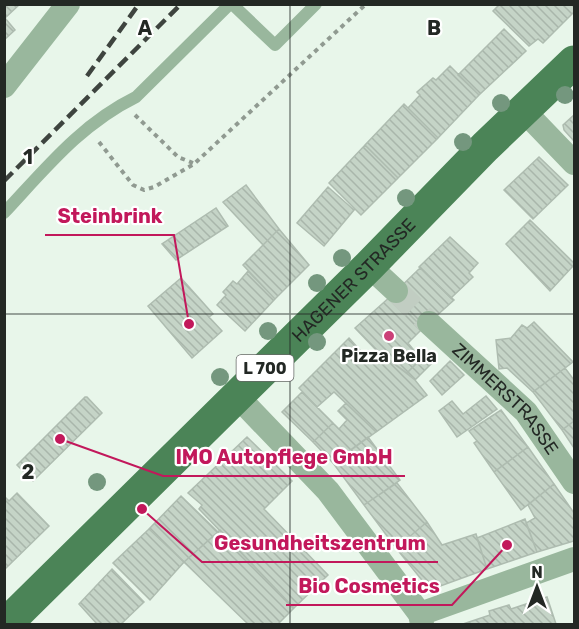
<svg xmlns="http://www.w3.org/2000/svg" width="579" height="629" font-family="Rubik,sans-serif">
<defs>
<pattern id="building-back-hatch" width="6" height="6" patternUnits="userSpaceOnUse" patternTransform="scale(1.5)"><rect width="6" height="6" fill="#c5d4c7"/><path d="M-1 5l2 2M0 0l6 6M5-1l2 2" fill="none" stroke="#a9b6ab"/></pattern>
</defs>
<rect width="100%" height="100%" fill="#e8f6ea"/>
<!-- building -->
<path fill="url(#building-back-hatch)" stroke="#aebcb0" stroke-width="1.5" d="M 4,4 L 20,4 L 5,18 L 15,30 L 4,40 Z
M 500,4 L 574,4 L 574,12 L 543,43 L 538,39 L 529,46 L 493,11 Z
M 504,29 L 526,51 L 479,95 L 458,75 Z
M 450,66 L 479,95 L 438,138 L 408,108 L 420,95 L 417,92 L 433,78 L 436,80 Z
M 404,104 L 438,138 L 398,178 L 365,145 Z
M 574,115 L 574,141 L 564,130 L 563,125 Z
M 365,145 L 398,178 L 361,215 L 329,183 Z
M 539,157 L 568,185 L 533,219 L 504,190 Z
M 246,185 L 279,229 L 263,245 L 223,202 Z
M 328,187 L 354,210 L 324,246 L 297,223 Z
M 216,208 L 228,226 L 176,260 L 162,244 Z
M 530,220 L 574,263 L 574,265 L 550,291 L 506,244 Z
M 279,229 L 309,265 L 275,299 L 243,265 Z
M 450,237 L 478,263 L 469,273 L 473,277 L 451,298 L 419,267 Z
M 420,268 L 454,300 L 423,328 L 391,296 Z
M 248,271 L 275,299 L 245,331 L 217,305 L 226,295 L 223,292 L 233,281 L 237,284 Z
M 181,278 L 213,314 L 209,317 L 222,331 L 192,358 L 148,306 Z
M 391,296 L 423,328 L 408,343 L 421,359 L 407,373 L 376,350 L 355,328 Z
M 534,322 L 573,362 L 533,392 L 507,368 L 499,369 L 496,340 L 511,338 L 522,325 L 527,328 Z
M 349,338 L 368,359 L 376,350 L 415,380 L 427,395 L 376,432 L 334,392 L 317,407 L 299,388 Z
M 423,356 L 431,364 L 415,380 L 407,373 Z
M 450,361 L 464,375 L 442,395 L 430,381 Z
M 565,368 L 574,380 L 574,421 L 562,430 L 533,392 Z
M 302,392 L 333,423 L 313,442 L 282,412 Z
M 486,396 L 497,409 L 457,437 L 439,411 L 452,401 L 463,414 Z
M 85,397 L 87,397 L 102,413 L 33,481 L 17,465 Z
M 346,403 L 376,432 L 333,463 L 313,442 L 333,423 L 339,429 L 347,420 L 338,411 Z
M 501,410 L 528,447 L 494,472 L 474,443 L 477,441 L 469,431 Z
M 574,421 L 574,448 L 562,430 Z
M 247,437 L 292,481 L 264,509 L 328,575 L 294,608 L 199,509 L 202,505 L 188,493 Z
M 368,437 L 400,480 L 364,505 L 333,463 Z
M 528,447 L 554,484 L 521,510 L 494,472 Z
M 397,483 L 427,522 L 396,548 L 364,505 Z
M 554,484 L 574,513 L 574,541 L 537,552 L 526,523 L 535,518 L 528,505 Z
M 17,493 L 49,526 L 4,570 L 4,496 L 9,501 Z
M 181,496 L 218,532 L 184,562 L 149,529 Z
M 525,519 L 537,552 L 487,569 L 477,538 Z
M 427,522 L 442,545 L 476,534 L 487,569 L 435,588 L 425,584 L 396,548 Z
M 149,529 L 184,562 L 150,600 L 113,563 Z
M 220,530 L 294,608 L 278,624 L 248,624 L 184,562 Z
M 112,569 L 144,602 L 121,624 L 97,624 L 79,604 Z
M 547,597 L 556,624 L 463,624 L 490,615 L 489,611 L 509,605 L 511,609 Z"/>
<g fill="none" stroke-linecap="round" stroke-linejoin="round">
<!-- street-tunnel -->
<path stroke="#c1cdc2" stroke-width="24" stroke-dasharray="24 12" stroke-linecap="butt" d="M 396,291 L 429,323"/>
<!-- path -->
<path stroke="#909a91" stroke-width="4" stroke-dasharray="4.5 4.5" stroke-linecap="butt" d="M 135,115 L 178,157 L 193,163
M 99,142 L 133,185 L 144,190 L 154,187 L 194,164 L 366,4"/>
<!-- lane -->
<path stroke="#99b79d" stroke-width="12" d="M 232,4 L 275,45 L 316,4
M 4,213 C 46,168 81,124 136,97 L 230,4"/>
<!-- street -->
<g stroke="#99b79d" stroke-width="24">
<path d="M 4,86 L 68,4"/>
<path d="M 524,111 L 574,163"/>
<path d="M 369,266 L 396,291"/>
<path id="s1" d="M 429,323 L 526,412 L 574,482"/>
<path d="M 237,396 L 328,491 L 420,614 L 422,624"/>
<path d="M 420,614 L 574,559"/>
</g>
<!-- primary -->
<path stroke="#4b8457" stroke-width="33" id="s2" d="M 6,624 L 369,266 L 485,147 L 574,62"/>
<!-- rail -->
<path stroke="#3e443f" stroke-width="4.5" stroke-dasharray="12 6" stroke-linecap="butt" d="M 87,76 L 139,4
M 4,181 L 181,4"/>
</g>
<!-- trees -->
<g fill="#74977e">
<circle cx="565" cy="95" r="9"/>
<circle cx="501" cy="103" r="9"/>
<circle cx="463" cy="142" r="9"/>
<circle cx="406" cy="198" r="9"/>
<circle cx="342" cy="258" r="9"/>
<circle cx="317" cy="283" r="9"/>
<circle cx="268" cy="331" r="9"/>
<circle cx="317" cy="342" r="9"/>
<circle cx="220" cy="377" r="9"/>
<circle cx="97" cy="482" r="9"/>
</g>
<!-- grid -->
<path fill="none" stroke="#232824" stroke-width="1.5" stroke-opacity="0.55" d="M 290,4 L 290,624M 4,314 L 574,314"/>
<!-- markers -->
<circle fill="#cb4078" stroke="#fff" stroke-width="2" cx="389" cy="336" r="6"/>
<g text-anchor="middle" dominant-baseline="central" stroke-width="4.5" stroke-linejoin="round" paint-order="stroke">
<!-- shield labels -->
<rect fill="#fff" stroke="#656866" stroke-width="1.5" x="236.5" y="355" width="57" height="26" rx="4.5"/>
<g font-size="16" font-weight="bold" fill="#232824">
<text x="265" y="368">L 700</text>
</g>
<!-- street labels -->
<g font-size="18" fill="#232824" stroke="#fff">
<text stroke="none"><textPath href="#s2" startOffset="489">HAGENER STRASSE</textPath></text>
<text stroke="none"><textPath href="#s1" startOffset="108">ZIMMERSTRASSE</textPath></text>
</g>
<!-- poi labels -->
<g font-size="18" font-weight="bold" fill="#232824" stroke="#fff">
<text x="389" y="356">Pizza Bella</text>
</g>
</g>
<g font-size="20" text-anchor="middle" font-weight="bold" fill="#232824" stroke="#fff" stroke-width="4.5" stroke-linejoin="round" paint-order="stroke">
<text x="145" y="35">A</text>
<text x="434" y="35">B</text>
<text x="28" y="164">1</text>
<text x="28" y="479">2</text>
</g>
<!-- callouts -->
<path fill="none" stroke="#c2185b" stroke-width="2" d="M189 324L174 235H45M60 439L163 476H405M142 509L202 562H438M507 545L452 605H286"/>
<g fill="#c2185b" stroke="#fff" stroke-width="2">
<circle cx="189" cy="324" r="6"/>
<circle cx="60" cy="439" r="6"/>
<circle cx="142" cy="509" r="6"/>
<circle cx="507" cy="545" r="6"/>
</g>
<g font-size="20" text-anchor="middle" font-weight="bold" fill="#c2185b" stroke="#fff" stroke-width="4.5" stroke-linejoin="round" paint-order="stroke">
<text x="110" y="223">Steinbrink</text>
<text x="284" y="464">IMO Autopflege GmbH</text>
<text x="320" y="550">Gesundheitszentrum</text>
<text x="369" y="593">Bio Cosmetics</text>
</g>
<!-- border -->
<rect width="579" height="629" fill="none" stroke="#232824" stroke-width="12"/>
<!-- north arrow -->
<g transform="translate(537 587)" stroke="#ffffff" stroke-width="4.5" paint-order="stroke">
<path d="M0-4.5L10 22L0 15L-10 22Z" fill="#232824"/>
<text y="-9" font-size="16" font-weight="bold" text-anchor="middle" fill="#232824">N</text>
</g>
</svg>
